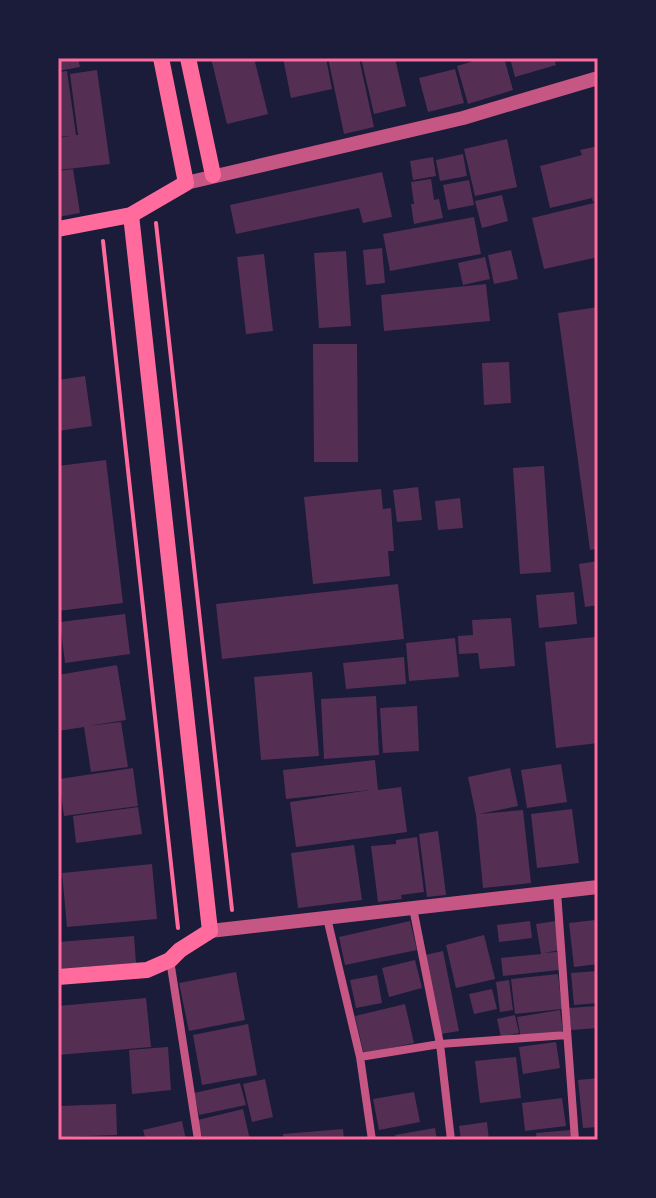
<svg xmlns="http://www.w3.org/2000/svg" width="656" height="1198" font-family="Figtree,sans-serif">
<rect width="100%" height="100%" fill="#1b1b3a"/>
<!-- building -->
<path fill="#542f53" d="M 58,58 L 78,58 L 80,67 L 58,71 Z
M 211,58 L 254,58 L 268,114 L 227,124 Z
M 283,58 L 326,58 L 332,89 L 291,98 Z
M 328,58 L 359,58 L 374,127 L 344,134 Z
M 361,58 L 395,58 L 406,106 L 374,114 Z
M 484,58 L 504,58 L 513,90 L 468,104 L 457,66 Z
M 510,58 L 554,58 L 556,65 L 515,77 Z
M 455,69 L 464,103 L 428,112 L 419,78 Z
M 97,70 L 110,164 L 59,170 L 58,138 L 70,136 L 58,137 L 58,72 L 67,71 L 76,135 L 78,135 L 70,74 Z
M 507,139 L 517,187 L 475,196 L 464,149 Z
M 598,146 L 598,201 L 593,202 L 592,198 L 550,208 L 540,166 L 582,155 L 580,150 Z
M 463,154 L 467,176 L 440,181 L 436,160 Z
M 433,157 L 436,176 L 413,180 L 410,161 Z
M 73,169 L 80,213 L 58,217 L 58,171 Z
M 382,172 L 392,217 L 363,223 L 359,208 L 236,234 L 230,205 Z
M 431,179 L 434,200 L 439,199 L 443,218 L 414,224 L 411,204 L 414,204 L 411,182 Z
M 469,180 L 474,205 L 448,210 L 443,185 Z
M 502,195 L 508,221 L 482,228 L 475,201 Z
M 598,202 L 598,257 L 544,269 L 532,218 Z
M 474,217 L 481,254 L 390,271 L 383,234 Z
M 382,248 L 385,283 L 366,285 L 363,250 Z
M 511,250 L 518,279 L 494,284 L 488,255 Z
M 346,251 L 351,326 L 319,328 L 314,253 Z
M 264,254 L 273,331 L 246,334 L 237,257 Z
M 485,257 L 490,279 L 463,285 L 458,263 Z
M 486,284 L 490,321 L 384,331 L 381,295 Z
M 598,307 L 598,549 L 590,550 L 558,313 Z
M 313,344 L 357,344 L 358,462 L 314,462 Z
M 509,362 L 511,403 L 484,405 L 482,363 Z
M 85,376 L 92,426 L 58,431 L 58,380 Z
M 106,460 L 123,603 L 58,611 L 58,466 Z
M 544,466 L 551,572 L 520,574 L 513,468 Z
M 418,487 L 422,520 L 397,522 L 393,490 Z
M 381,489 L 383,509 L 391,508 L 394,551 L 388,551 L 390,576 L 313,584 L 304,497 Z
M 460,498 L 463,528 L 438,530 L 435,501 Z
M 598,561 L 598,605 L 585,607 L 579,564 Z
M 398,584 L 404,639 L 222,659 L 216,604 Z
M 574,592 L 577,624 L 539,628 L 536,595 Z
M 125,614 L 130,654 L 65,663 L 60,622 Z
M 511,618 L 515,666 L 480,669 L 478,653 L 459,654 L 458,636 L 473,635 L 472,620 Z
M 595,637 L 598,668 L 598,743 L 556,748 L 545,642 Z
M 455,638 L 459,677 L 409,681 L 406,643 Z
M 404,657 L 406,684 L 346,689 L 343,663 Z
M 117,665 L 126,720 L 88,726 L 121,722 L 128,767 L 91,772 L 84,727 L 58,731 L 58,675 Z
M 312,672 L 319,756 L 261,760 L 254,677 Z
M 376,696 L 379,755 L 324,759 L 321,699 Z
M 417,706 L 419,751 L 383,753 L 380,708 Z
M 375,760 L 378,790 L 401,787 L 407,832 L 296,847 L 290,802 L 370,790 L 286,799 L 283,770 Z
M 561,764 L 567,802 L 527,808 L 521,770 Z
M 133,768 L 138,806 L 64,816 L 59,779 Z
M 510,768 L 518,806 L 479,814 L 523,810 L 531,883 L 483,888 L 476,815 L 468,777 Z
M 138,807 L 142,834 L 76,843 L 73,816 Z
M 572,809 L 579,863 L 537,868 L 531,814 Z
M 438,831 L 446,895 L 427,897 L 419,834 Z
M 417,837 L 424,892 L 401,895 L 402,899 L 378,902 L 371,846 L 396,844 L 396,840 Z
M 354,845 L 362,900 L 298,908 L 291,853 Z
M 152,864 L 157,919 L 67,927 L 62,873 Z
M 595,920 L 598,964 L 574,967 L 569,923 Z
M 410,921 L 417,950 L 345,965 L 339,937 Z
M 530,921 L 532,938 L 499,942 L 497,925 Z
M 556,921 L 561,950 L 543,953 L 557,952 L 559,970 L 503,976 L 501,958 L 541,954 L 536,924 Z
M 484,935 L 495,979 L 456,988 L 446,945 Z
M 134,936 L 136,963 L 58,969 L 58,942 Z
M 443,951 L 459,1031 L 441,1034 L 425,955 Z
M 415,960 L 422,988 L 389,997 L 382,968 Z
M 598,971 L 598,1003 L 574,1005 L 571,973 Z
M 236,972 L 245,1020 L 189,1031 L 179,983 Z
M 558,974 L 562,1009 L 515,1014 L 511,979 Z
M 377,975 L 382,1003 L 356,1008 L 350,980 Z
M 509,980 L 513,1010 L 500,1012 L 496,982 Z
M 492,989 L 497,1009 L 474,1014 L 469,994 Z
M 146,998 L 151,1047 L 58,1055 L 58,1006 Z
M 405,1004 L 414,1043 L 364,1054 L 355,1016 Z
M 598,1006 L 598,1028 L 571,1030 L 569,1008 Z
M 560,1010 L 563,1031 L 521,1038 L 517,1017 Z
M 515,1015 L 519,1033 L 501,1037 L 497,1019 Z
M 248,1024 L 257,1075 L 202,1085 L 193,1035 Z
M 556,1042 L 560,1068 L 523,1074 L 519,1047 Z
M 168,1047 L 171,1090 L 132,1094 L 129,1050 Z
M 516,1057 L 521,1098 L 480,1103 L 475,1061 Z
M 598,1078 L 598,1127 L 583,1128 L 578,1080 Z
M 265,1079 L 273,1117 L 252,1122 L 243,1084 Z
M 240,1083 L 246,1105 L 199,1115 L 194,1093 Z
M 414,1092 L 420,1122 L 379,1130 L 373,1099 Z
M 562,1098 L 566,1126 L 525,1131 L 522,1103 Z
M 116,1104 L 117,1135 L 58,1137 L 58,1106 Z
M 243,1109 L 250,1140 L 203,1140 L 198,1120 Z
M 182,1121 L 186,1140 L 146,1140 L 143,1130 Z
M 487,1122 L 489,1140 L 461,1140 L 459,1126 Z
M 435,1128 L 437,1140 L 396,1140 L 395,1135 Z
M 343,1129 L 344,1140 L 284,1140 L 283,1134 Z
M 571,1130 L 572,1140 L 537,1140 L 536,1133 Z"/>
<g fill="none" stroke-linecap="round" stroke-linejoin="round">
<!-- path -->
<path stroke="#ff6b9d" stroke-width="4" d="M 156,223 L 232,910
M 103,241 L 178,928"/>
<!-- minor -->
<path stroke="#c65784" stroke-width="8" d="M 557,892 L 575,1140
M 413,908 L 440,1044 L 451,1140
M 327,918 L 360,1057 L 372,1140
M 170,960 L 198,1140
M 360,1057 L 440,1044 L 567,1035"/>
<!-- tertiary -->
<path stroke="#c65784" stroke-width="14" d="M 186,183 L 463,118 L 598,78
M 210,931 L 598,887"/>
<!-- secondary -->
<path stroke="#ff6b9d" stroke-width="16" d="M 188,58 L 213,175
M 58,229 L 131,215 L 186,183 L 161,58
M 58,977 L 147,970 L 170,960 L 180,950 L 210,931 L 131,215"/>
</g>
<!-- border -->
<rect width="656" height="1198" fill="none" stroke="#1b1b3a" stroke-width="120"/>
<rect x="60" y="60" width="536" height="1078" fill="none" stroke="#ff6b9d" stroke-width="3"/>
</svg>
